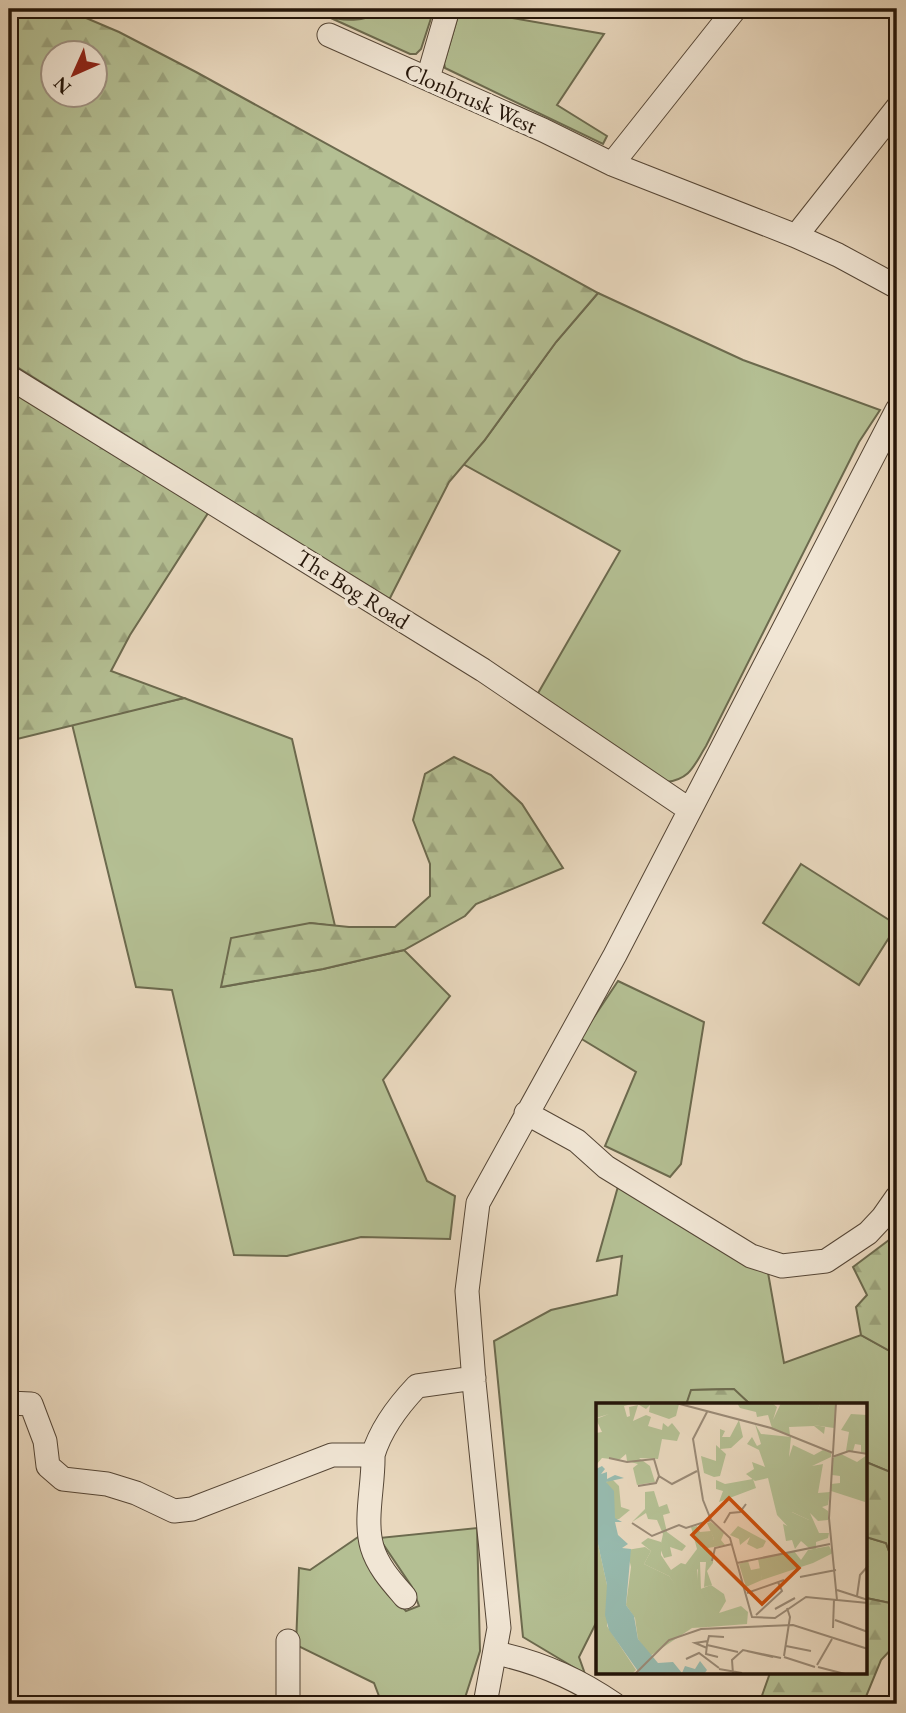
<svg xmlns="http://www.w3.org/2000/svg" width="906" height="1713" font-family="'EB Garamond',serif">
<defs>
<pattern id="forest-firs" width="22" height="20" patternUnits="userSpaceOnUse" patternTransform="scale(1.75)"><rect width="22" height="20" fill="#b4bf93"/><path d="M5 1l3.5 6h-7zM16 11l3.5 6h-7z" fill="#9ba37d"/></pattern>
</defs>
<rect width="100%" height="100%" fill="#e9d8be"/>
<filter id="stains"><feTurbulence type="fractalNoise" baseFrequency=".00286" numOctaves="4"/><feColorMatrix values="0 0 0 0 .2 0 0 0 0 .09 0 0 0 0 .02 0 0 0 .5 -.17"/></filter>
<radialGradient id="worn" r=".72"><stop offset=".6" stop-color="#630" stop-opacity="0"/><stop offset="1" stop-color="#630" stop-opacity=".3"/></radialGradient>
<!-- green -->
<path fill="#b4bf93" stroke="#6c6a4e" stroke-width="2" d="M 384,9 L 434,9 L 421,49 L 416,54 L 410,54 L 322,14 C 342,22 366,23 384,9 Z
M 460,9 L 604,34 L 557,105 L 607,136 L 603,144 L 445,68 L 444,63 Z
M 598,293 L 743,360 L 880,410 L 859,442 L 706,746 C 694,765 691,779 666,782 L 537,695 L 620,551 L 463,464 L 484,441 L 556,342 Z
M 184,698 L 292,739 L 335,926 L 310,923 L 222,987 L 323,969 L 404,950 L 450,996 L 383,1080 L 427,1181 L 455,1196 L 450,1239 L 361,1237 L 287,1256 L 234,1255 L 172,990 L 136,987 L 72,724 Z
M 801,864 L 897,925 L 859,985 L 763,923 Z
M 618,981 L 704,1022 L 681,1164 L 670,1177 L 605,1146 L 636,1072 L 580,1038 Z
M 619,1183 L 767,1267 L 784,1363 L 861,1335 L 897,1355 L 897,1469 L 890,1472 L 866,1462 L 866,1405 L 751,1405 L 733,1389 L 692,1390 L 686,1405 L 598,1405 L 598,1619 L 579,1657 L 585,1674 L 523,1637 L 494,1341 L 551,1310 L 617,1295 L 622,1256 L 597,1261 Z
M 477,1528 L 480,1651 L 463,1704 L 382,1704 L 374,1683 L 296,1645 L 299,1568 L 310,1570 L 361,1535 L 376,1578 L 406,1611 L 419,1606 L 412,1587 L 379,1538 Z
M 866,1537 L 886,1543 L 894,1565 L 890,1603 L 866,1598 Z"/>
<!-- forest -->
<path fill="url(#forest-firs)" stroke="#6c6a4e" stroke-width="2" fill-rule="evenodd" d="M 9,9 L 65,9 L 119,32 L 196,72 L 598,293 L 556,342 L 484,441 L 449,482 L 389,600 L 9,362 ZM 52,52 L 94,52 L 94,94 L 52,94 Z
M 9,388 L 210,510 L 130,635 L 111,671 L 184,698 L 9,741 Z
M 454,757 L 491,775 L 522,804 L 563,868 L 476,904 L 465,916 L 404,950 L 323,969 L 221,987 L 231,938 L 310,923 L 349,927 L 395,927 L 430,896 L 430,864 L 413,820 L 425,774 Z
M 897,1234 L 897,1355 L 861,1335 L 856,1307 L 867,1295 L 853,1267 Z
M 734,1389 L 751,1405 L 686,1405 L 691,1390 Z
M 866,1462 L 890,1472 L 897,1469 L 897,1643 L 881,1660 L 863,1704 L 759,1704 L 770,1673 L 866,1673 L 866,1598 L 890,1603 L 894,1565 L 886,1543 L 866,1537 Z"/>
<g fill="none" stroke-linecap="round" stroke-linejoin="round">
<defs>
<path id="minor" d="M 329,35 L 543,130 L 612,164 L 796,236 L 838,255 L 897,287
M 428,78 L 448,9
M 612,164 L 735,9
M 796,236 L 897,108
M 9,377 L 483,670 L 690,810
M 526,1113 L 577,1141 L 606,1167 L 751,1256 L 782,1266 L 826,1261 L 868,1233 L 883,1217 L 897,1197
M 9,1403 L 31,1404 L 45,1441 L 48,1466 L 63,1479 L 107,1484 L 136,1493 L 174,1511 L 192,1509 L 332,1455 L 373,1455
M 405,1597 C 392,1582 378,1567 372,1547 C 364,1519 374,1484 373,1455 C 381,1428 398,1406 417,1386 L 474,1378
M 288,1641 L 288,1704
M 496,1653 C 539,1662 578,1679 614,1704
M 485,1704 L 499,1628 L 474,1382 L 467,1291 L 478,1203 L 615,955 L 897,410"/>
</defs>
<!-- minor casing -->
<use href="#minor" stroke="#554636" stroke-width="25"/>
<!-- minor -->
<use href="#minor" stroke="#f1e6d5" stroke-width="23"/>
</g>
<g text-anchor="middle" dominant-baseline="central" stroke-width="7" stroke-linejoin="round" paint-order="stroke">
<!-- street labels -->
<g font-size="23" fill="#241509" stroke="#f1e6d5">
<text transform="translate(471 98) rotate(24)">Clonbrusk West</text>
<text transform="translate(353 589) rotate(32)">The Bog Road</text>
</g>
</g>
<!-- overview -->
<g transform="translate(596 1403)">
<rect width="271" height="271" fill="#e9d8be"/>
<path d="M 0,0 L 79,0 L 83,1 L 80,13 L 73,16 L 53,9 L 54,2 L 50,6 L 40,0 L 28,3 L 31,14 L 34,13 L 33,4 L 42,2 L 37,18 L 50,12 L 55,14 L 52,23 L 66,27 L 67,20 L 72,24 L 76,20 L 84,30 L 81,38 L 66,36 L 62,56 L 43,55 L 54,63 L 59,79 L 41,82 L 37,65 L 42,61 L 31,58 L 30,51 L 23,57 L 6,55 L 0,62 L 0,30 L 6,29 L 0,16 L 13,11 L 0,15 ZM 141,0 L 176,0 L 181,4 L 177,17 L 185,0 L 224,0 L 218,22 L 229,24 L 228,31 L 218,23 L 193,24 L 194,32 L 176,25 L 172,12 L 161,14 L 160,9 L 144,5 ZM 255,11 L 271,12 L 271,50 L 265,50 L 265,42 L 259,41 L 257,48 L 250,48 L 253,29 L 245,27 ZM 143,17 L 147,34 L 135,45 L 124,46 L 124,26 L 129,28 L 126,34 L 134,34 ZM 159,21 L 165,31 L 195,34 L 193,54 L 197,42 L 218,52 L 227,47 L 235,50 L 235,54 L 216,63 L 227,61 L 222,90 L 234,89 L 232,102 L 226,104 L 232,108 L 232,117 L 222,118 L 214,110 L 223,130 L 233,130 L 232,135 L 220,139 L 220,147 L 213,145 L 213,117 L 196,109 L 201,127 L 195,127 L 181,112 L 172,75 L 159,78 L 150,71 L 158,66 L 156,59 L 169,64 L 163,47 L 151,41 L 156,34 L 161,43 L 165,41 ZM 245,51 L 261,59 L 271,52 L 269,99 L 235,88 L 235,81 L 244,80 L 244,73 L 236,72 L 237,55 ZM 115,119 L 128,130 L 125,137 L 129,142 L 106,146 L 106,141 L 118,136 L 111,120 ZM 142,123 L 170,138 L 167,144 L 161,146 L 151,141 L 154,134 L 144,142 L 143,136 L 134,132 ZM 0,132 L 11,182 L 11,223 L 40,267 L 36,271 L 0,271 ZM 52,135 L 65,139 L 65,152 L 75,167 L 85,160 L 101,165 L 102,187 L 115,182 L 128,191 L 130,198 L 123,210 L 145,203 L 152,209 L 151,221 L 112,224 L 105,220 L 73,173 L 48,161 L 55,148 L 45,140 ZM 152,158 L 155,167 L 165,165 L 166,177 L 150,184 L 143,161 Z" fill="#b4bf93"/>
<path d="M 120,42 L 130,51 L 124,73 L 118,74 L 108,70 L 105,53 L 120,58 ZM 16,76 L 23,83 L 25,104 L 34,107 L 23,116 L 19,116 L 10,79 ZM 157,76 L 160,85 L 123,99 L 127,88 L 120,86 L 120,77 L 129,81 ZM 58,88 L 63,104 L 71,101 L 74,110 L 67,112 L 71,129 L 90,143 L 86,148 L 74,144 L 76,153 L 68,155 L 64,145 L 67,131 L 61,117 L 52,116 L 50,110 L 36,119 L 49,106 L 49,89 ZM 189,106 L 213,117 L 213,145 L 205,138 L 199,146 L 196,137 L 190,138 L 187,121 L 201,127 L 190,115 ZM 101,123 L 104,129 L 115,128 L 118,136 L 105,144 L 116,148 L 117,160 L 111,168 L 116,182 L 108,184 L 110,159 L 104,159 L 105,187 L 100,190 L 102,166 L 98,169 L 89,162 L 101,146 L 95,124 ZM 233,143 L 237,150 L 217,160 L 166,177 L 162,156 L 198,148 L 205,157 L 212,147 Z" fill="#b4bf93"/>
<path d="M 49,144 L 55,148 L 48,161 L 73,173 L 112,224 L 96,225 L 54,253 L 42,236 L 39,215 L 30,202 L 35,164 L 31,147 Z" fill="#b4bf93"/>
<path d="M 224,0 L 240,1 L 238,25 L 217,22 Z" fill="#b4bf93"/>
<path d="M 6,63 L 9,66 L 5,71 L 11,69 L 11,76 L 19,72 L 28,75 L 10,79 L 18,88 L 19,115 L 26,119 L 19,119 L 22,132 L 32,141 L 26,145 L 35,146 L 30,202 L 38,213 L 42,236 L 62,260 L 77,259 L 86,270 L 89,263 L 99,266 L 104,258 L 111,267 L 108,271 L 44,271 L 13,227 L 9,212 L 11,182 L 0,132 L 0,66 Z" fill="#97baae"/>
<path fill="none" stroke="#9a8a76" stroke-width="2" d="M 80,0 L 175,25 L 237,50M 240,0 L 233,115 L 241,197M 111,9 L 97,36 L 107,97 L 115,117 L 134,135 L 156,214 L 179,215 L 210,194 L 272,200M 236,54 L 253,48 L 272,51M 13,55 L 31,59 L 58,56 L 63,73 L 76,81 L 101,68M 42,83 L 60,80 L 63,73M 36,120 L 56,133 L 83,122 L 90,125 L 115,117M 128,120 L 134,110 L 144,109 L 150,101M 116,158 L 119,145 L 136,141M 141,160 L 234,141M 204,174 L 240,167M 241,187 L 272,197M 151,190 L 188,177M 261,193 L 264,172 L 272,163M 179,206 L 199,195M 160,212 L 186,188 L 182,179M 239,217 L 272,229M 237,225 L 238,196M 111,241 L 113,233 L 128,234M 190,243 L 215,248M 111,245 L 99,240 L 112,238M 151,248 L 177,254M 188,253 L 194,214 L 191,205M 122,254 L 110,251 L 111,242 L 142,249M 188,254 L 219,264M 90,256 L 103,250 L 123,265M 221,262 L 236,236M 222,264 L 249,271M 123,266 L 146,270M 39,271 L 73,237 L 105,226 L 197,222 L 272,246M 137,271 L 136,257 L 147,247 L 185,255M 139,271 L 161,271"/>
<path fill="#cb4f0c" fill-opacity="0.15" stroke="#cb4f0c" stroke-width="3.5" d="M 133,95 L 203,165 L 166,201 L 96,132 Z"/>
<rect width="271" height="271" fill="none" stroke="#241509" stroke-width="3.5"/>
</g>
<!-- margin -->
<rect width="906" height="1713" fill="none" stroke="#e9d8be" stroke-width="35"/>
<rect x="10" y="10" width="885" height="1692" fill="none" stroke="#241509" stroke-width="3.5"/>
<rect x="18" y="18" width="871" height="1678" fill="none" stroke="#241509" stroke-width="2"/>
<!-- north arrow -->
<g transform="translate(74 74) rotate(225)"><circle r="33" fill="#f1e6d5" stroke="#9f9283" stroke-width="2"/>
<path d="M0-5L12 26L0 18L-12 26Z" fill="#8f2418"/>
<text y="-10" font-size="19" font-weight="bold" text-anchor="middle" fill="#241509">N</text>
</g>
<rect width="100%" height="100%" filter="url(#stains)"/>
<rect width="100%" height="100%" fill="url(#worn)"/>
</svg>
